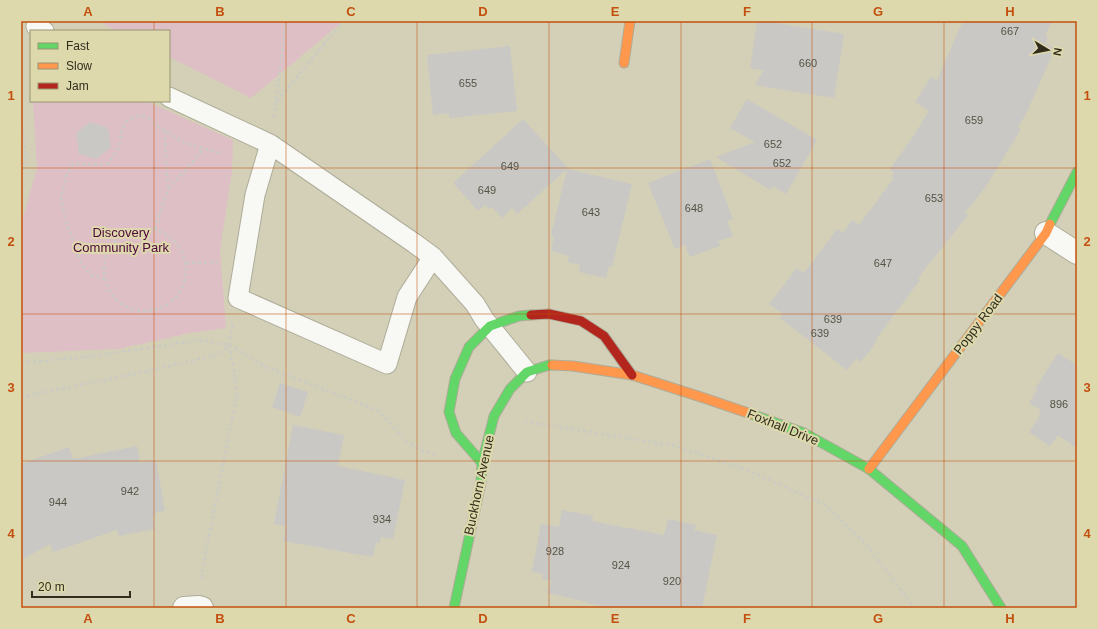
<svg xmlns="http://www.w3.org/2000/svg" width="1098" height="629" font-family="Helvetica,sans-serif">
<rect width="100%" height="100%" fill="#d3d0b7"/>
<!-- green -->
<path fill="#dfbfc6" d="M 98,21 L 343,21 L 251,98 L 169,57 L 169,31 L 117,31 Z
M 33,101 L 146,101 L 233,140 L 232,171 L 220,250 L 226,328 L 190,333 L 118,349 L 21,353 L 21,225 L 37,168 Z"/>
<!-- building -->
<path fill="#c9c8c4" d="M 757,21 L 764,21 L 844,34 L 834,98 L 755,85 L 764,70 L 750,68 Z
M 963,21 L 1052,21 L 1045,36 L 1048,37 L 1045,43 L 1055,48 L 1026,114 L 1018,127 L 1021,129 L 987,185 L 965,213 L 968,215 L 918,278 L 920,280 L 876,339 L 877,341 L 861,362 L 856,358 L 847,370 L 780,318 L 783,314 L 769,304 L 797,268 L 804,273 L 837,229 L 843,233 L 852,220 L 859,225 L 894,178 L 891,176 L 894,173 L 890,169 L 912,138 L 929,111 L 915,102 L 931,77 L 937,80 Z
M 510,46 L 517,111 L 449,118 L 449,113 L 433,115 L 427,55 Z
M 747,99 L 817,140 L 786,194 L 773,186 L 770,190 L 716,157 L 755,142 L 730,128 Z
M 523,119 L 568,168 L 517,214 L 512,208 L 502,218 L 492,207 L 489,209 L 485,205 L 478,211 L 453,183 Z
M 90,122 L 108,128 L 111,147 L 96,159 L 79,154 L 76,133 Z
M 710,159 L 733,219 L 727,221 L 733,236 L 718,241 L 720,246 L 690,257 L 685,245 L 675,249 L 648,183 Z
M 567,169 L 632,184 L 612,267 L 609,266 L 606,278 L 579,272 L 580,265 L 568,262 L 569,256 L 551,251 L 554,236 L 551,235 Z
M 1058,353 L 1077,365 L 1077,448 L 1058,435 L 1050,446 L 1029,432 L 1040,415 L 1039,415 L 1041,410 L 1029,403 L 1037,390 L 1035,389 Z
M 280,383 L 308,392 L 300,417 L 272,407 Z
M 293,425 L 344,435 L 338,466 L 405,480 L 393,539 L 381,537 L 380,543 L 376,542 L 373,557 L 283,541 L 286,526 L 274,524 Z
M 137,446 L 140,463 L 156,460 L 165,511 L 155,512 L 156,516 L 153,516 L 155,529 L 119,536 L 117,530 L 53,552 L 50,544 L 21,560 L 21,464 L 69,447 L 73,459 Z
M 562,510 L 593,516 L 592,521 L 664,535 L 668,519 L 696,525 L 694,530 L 717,535 L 702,608 L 613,608 L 587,603 L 587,602 L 548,593 L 551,581 L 542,579 L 543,574 L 532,572 L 541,524 L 559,527 Z"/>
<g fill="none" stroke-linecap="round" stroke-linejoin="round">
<defs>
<path id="lane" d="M 36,26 L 44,31
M 169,97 L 270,144 L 414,243 L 433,257 L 475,304 L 484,319 L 527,372
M 270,144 L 255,195 L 238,298 L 387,364 L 407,297 L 433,257"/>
<path id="street" d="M 1046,233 L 1077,253
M 184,608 L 198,607 L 202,608"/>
<path id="fast" d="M 1050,224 L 1077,172
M 751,414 L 804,433 L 869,469 L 962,546 L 1001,608
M 482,463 L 456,433 L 449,412 L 455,379 L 469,347 L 490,326 L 519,316 L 531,315
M 454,608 L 481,482 L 482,463 L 494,416 L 510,389 L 527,372 L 549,365 L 552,365"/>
<path id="slow" d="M 624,63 L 630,21
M 552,365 L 573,366 L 632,375 L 704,398 L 751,414
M 869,469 L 1046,233 L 1050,224"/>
<path id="jam" d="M 531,315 L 549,314 L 581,321 L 604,336 L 632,375"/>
</defs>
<!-- lane casing -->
<use href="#lane" stroke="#aeac99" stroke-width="21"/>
<!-- street casing -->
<use href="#street" stroke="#aeac99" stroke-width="24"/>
<!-- fast casing -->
<use href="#fast" stroke="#aeac99" stroke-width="11"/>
<!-- slow casing -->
<use href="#slow" stroke="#aeac99" stroke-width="11"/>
<!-- jam casing -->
<use href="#jam" stroke="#aeac99" stroke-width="11"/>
<!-- path -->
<path stroke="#cbcbc4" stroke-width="2.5" stroke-dasharray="3 3" stroke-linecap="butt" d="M 277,101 L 343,21
M 21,115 L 26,157 L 21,174
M 274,117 L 286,21
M 165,131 L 166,164 L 168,188
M104 270a41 41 0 1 1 82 0a41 41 0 1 1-82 0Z
M 155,229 L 168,189 L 193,162 L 203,149
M 186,263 L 218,262
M 105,279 L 91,275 L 83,266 L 76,251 L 64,215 L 61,198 L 66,176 L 73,164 C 85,163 95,165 107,164 L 119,148 L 122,128 L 127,121 L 138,116 L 147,117 L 157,126 L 185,143 L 223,154
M 21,363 L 93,356 L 200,340 L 229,345 L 264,366 L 379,411 L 408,443 L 425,452 L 435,454
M 21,397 L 144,372 L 219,354 L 229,345 L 233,324
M 524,421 L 675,446 L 750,471 L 825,505 L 865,543 L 915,608
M 202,578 L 203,566 L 237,395 L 234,369 L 229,346"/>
<!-- lane -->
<use href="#lane" stroke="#f8f8f4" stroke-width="19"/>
<!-- street -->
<use href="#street" stroke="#f8f8f4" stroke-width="22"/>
<!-- fast -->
<use href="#fast" stroke="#63d668" stroke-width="9"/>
<!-- slow -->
<use href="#slow" stroke="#ff974d" stroke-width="9"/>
<!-- jam -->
<use href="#jam" stroke="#b3261e" stroke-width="9"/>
</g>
<!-- grid -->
<path fill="none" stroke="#c3500f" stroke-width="1" stroke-opacity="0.55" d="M 154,21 L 154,31M 286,21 L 286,608M 417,21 L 417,608M 549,21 L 549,608M 681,21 L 681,608M 812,21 L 812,608M 944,21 L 944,608M 154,101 L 154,608M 21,168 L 1077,168M 21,314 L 1077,314M 21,461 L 1077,461"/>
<g text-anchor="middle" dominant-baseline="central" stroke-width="4" stroke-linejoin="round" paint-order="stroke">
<!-- number labels -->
<g font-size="11" fill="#565446">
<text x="1010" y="31">667</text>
<text x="808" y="63">660</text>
<text x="468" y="83">655</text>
<text x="974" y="120">659</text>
<text x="773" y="144">652</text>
<text x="782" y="163">652</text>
<text x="510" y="166">649</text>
<text x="487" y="190">649</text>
<text x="934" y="198">653</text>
<text x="694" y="208">648</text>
<text x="591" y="212">643</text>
<text x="883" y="263">647</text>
<text x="833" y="319">639</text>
<text x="820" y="333">639</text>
<text x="1059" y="404">896</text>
<text x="130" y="491">942</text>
<text x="58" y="502">944</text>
<text x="382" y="519">934</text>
<text x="555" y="551">928</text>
<text x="621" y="565">924</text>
<text x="672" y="581">920</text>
</g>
<!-- park labels -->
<g font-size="13" fill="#4f063c" stroke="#ded9ac">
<text x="121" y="232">Discovery<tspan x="121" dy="15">Community Park</tspan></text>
</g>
<!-- street labels -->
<g font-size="13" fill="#302d1c" stroke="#ded9ac">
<text transform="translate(978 324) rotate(-53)">Poppy Road</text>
<text transform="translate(783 427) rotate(22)">Foxhall Drive</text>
<text transform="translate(479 485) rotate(-78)">Buckhorn Avenue</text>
</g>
</g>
<!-- border -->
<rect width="1098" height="629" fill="none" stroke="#ded9ac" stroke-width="44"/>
<!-- legend -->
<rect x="30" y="30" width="140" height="72" fill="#ded9ac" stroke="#989472"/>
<rect x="38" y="43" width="20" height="6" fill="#63d668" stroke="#989472"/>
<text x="66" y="50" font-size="12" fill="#302d1c">Fast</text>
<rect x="38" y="63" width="20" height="6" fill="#ff974d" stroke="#989472"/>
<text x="66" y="70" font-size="12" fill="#302d1c">Slow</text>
<rect x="38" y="83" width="20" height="6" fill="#b3261e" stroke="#989472"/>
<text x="66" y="90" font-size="12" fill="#302d1c">Jam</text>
<!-- north arrow -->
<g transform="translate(1048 50) rotate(100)" stroke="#ded9ac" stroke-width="3" paint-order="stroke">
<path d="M0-3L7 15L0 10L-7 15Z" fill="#302d1c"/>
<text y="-6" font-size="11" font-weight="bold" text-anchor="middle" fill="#302d1c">N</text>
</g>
<!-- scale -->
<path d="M32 591v6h98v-6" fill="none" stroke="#302d1c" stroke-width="2"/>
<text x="38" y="591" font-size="12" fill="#302d1c" stroke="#ded9ac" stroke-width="3" paint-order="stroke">20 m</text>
<rect x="22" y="22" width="1054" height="585" fill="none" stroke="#c3500f" stroke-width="1.5"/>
<g font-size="13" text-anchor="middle" font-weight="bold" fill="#c3500f">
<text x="88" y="16">A</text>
<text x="220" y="16">B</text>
<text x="351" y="16">C</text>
<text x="483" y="16">D</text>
<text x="615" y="16">E</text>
<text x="747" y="16">F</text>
<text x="878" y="16">G</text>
<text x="1010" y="16">H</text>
<text x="11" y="100">1</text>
<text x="1087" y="100">1</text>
<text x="11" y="246">2</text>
<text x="1087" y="246">2</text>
<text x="11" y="392">3</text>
<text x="1087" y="392">3</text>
<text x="11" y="538">4</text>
<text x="1087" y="538">4</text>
<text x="88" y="623">A</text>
<text x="220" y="623">B</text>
<text x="351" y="623">C</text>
<text x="483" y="623">D</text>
<text x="615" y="623">E</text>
<text x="747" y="623">F</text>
<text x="878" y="623">G</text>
<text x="1010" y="623">H</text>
</g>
</svg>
